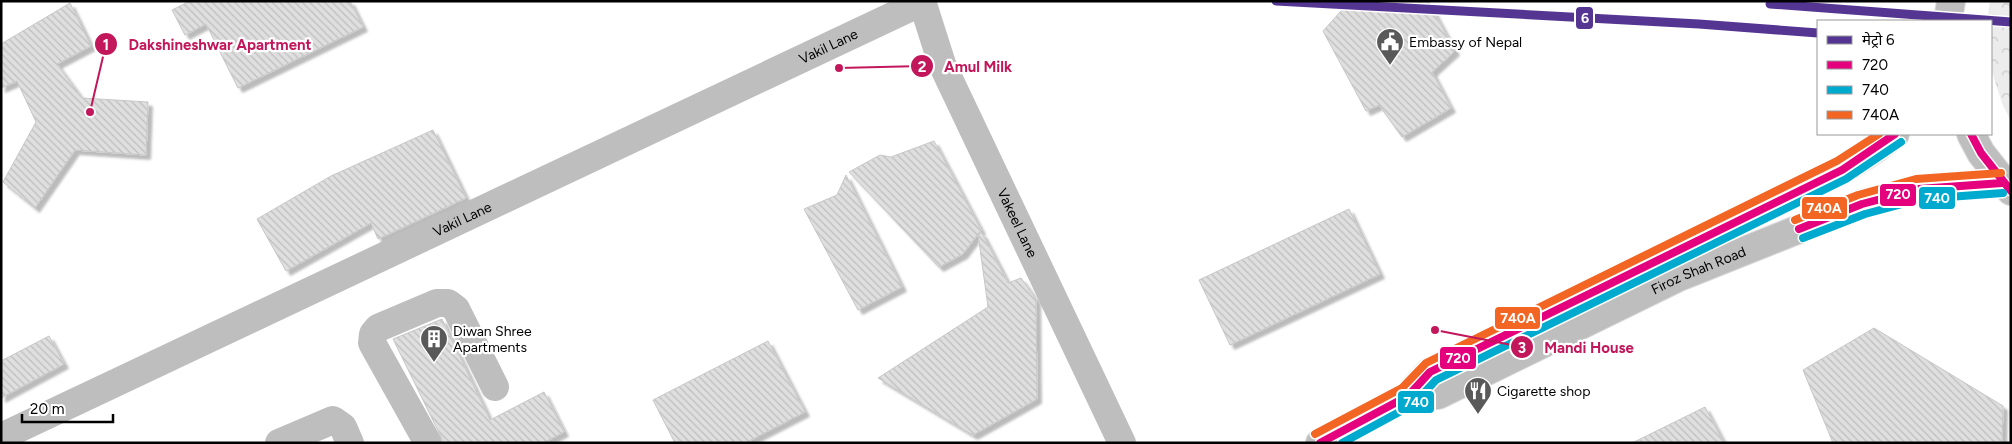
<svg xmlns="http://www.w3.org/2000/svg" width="2012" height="444" font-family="Figtree,'Noto Sans Devanagari',sans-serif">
<defs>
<pattern id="park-crowns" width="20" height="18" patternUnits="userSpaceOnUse" patternTransform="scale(1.25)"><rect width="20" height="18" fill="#ececec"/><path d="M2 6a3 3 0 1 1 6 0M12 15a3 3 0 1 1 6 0" fill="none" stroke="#c9c9c9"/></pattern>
<pattern id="building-back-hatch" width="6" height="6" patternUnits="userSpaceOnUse" patternTransform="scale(1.25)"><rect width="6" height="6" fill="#dfdfdf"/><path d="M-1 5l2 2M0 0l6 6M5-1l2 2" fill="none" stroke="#bebebe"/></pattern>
<filter id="shadow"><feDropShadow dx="4.5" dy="4.5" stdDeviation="1" flood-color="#0004"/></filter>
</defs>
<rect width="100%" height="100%" fill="#fff"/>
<!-- park -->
<path fill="url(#park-crowns)" d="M 1990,1 L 2011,1 L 2011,120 L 2003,106 L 1991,69 L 1991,21 L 1987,21 Z"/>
<!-- building -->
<path fill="url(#building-back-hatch)" stroke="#c7c7c7" filter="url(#shadow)" d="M 190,1 L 350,1 L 363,27 L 238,88 L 206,24 L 185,35 L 172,10 Z
M 1350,1 L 1428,1 L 1455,51 L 1432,72 L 1451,108 L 1402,137 L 1379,105 L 1366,111 L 1323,31 Z
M 70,3 L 91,46 L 57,64 L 82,98 L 148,102 L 146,155 L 75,150 L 35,208 L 3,182 L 36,122 L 17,81 L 1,88 L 1,44 Z
M 433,130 L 466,198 L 378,239 L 371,223 L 286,271 L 257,219 L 331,176 Z
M 934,141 L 981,230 L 978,234 L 982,233 L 1008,283 L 1021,278 L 1036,299 L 1037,399 L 973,435 L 878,378 L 988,307 L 978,234 L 963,254 L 939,267 L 849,172 L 880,155 L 891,157 Z
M 846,175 L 902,287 L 858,310 L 804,209 L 837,195 Z
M 1349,209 L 1380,274 L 1230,345 L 1199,280 Z
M 442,319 L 490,420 L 544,392 L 564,432 L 543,443 L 444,443 L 393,339 Z
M 1874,328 L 2003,406 L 2002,443 L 1833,443 L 1803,370 Z
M 49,336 L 64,364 L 1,398 L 1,361 Z
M 768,341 L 805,412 L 745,443 L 675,443 L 653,400 Z
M 1705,407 L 1724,443 L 1632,443 Z"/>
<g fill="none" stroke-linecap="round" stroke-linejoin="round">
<defs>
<g id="major">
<path d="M 1948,21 L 1951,1"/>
<path d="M 1971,134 L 1981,153 L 2011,191"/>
<path id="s3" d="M 1408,396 L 1438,395 L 1679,277 L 1862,204 L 1919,189 L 2002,183"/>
<path d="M 1320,443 L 1408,396 L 1430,372 L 1842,170 L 1875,149 L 1895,134"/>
</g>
</defs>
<!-- major casing -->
<use href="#major" stroke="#dbdbdb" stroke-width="30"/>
<!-- minor -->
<g stroke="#bebebe" stroke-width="28">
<path id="s1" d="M 922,1 L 942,64 L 1122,443"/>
<path id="s2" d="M 1,437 L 922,2"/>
<path d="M 279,443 L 333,420 L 343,427 L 350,443"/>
<path d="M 428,443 L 372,343 L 373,334 L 378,328 L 437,303 L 448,303 L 456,309 L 495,387"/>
</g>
<!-- major -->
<use href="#major" stroke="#bebebe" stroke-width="28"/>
<defs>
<path id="bus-1" d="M 1971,134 L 1981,153 L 2011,191
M 1799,229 L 1862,204 L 1919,189 L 2002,183
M 1320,443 L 1408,396 L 1430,372 L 1842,170 L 1895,134"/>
<path id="bus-2" d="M 1803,238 L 1865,214 L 1921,199 L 2003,193
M 1342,443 L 1414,404 L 1436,380 L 1846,179 L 1901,142"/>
<path id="bus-3" d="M 1795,220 L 1858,195 L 1916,179 L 2001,173
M 1315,434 L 1402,388 L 1426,363 L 1837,161 L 1879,134"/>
</defs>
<!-- bus-1 casing -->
<use href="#bus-1" stroke="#fff" stroke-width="11"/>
<!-- bus-2 casing -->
<use href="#bus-2" stroke="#fff" stroke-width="11"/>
<!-- bus-3 casing -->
<use href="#bus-3" stroke="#fff" stroke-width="11"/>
<!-- bus-1 -->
<use href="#bus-1" stroke="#e5007d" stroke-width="8"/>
<!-- bus-2 -->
<use href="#bus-2" stroke="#00a9ce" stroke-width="8"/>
<!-- bus-3 -->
<use href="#bus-3" stroke="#f26522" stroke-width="8"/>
<defs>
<path id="metro-1" d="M 1276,1 L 1699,24 L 1818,33
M 1770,4 L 2011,22"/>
</defs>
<!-- metro-1 casing -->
<use href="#metro-1" stroke="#fff" stroke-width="12"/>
<!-- metro-1 -->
<use href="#metro-1" stroke="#553592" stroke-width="9"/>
</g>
<!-- icons -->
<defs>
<symbol id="civic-pin" viewBox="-11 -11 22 30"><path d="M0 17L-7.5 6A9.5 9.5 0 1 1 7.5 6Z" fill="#595959" stroke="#fff"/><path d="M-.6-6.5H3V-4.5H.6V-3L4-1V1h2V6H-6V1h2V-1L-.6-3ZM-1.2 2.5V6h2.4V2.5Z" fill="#fff"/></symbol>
<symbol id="building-pin" viewBox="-11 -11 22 30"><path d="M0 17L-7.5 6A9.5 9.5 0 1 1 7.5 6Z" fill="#595959" stroke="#fff"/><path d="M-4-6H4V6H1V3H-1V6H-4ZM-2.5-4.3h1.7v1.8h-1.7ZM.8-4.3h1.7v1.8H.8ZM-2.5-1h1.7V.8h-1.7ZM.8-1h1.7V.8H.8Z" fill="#fff"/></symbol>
<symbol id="restaurant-pin" viewBox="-11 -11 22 30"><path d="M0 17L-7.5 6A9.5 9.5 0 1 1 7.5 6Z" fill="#595959" stroke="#fff"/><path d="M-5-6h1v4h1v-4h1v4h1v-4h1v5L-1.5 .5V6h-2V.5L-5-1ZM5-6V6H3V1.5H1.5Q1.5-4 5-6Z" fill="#fff"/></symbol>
</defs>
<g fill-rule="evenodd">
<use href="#civic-pin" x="1374" y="26" width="32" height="43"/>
<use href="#building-pin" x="418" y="323" width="32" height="43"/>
<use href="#restaurant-pin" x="1462" y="375" width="32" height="43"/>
</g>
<g text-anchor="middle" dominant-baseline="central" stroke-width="4.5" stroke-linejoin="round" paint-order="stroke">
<!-- poi labels -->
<g font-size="14" fill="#000" stroke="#fff" text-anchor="start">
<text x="1409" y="42">Embassy of Nepal</text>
<text x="453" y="331">Diwan Shree<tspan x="453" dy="16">Apartments</tspan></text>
<text x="1497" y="391">Cigarette shop</text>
</g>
<!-- street labels -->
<g font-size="14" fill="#000" stroke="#fff">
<text stroke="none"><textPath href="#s2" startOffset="915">Vakil Lane</textPath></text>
<text stroke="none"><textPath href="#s2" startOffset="510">Vakil Lane</textPath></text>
<text stroke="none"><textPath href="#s1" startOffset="242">Vakeel Lane</textPath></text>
<text stroke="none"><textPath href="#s3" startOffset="319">Firoz Shah Road</textPath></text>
</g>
</g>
<!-- callouts -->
<path fill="none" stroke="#c2185b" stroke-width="2" d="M90 112L106 44M839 68L922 66M1435 330L1522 347"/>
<g fill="#c2185b" stroke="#fff" stroke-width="2">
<circle cx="90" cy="112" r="5"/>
<circle cx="839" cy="68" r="5"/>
<circle cx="1435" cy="330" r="5"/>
<circle cx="106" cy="44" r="12"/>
<circle cx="922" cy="66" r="12"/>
<circle cx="1522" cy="347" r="12"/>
</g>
<g font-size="15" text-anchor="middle" font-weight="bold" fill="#fff">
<text x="106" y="50">1</text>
<text x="922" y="72">2</text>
<text x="1522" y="353">3</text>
</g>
<g font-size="15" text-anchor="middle" font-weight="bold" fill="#c2185b" stroke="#fff" stroke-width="4.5" stroke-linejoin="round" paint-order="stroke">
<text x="220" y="50">Dakshineshwar Apartment</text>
<text x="978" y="72">Amul Milk</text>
<text x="1589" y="353">Mandi House</text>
</g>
<g stroke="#fff" stroke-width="2">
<rect x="1575" y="6" width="19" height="24" rx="5" fill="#553592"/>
<rect x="1879" y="183" width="38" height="24" rx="5" fill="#e5007d"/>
<rect x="1918" y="186" width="38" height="24" rx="5" fill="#00a9ce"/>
<rect x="1801" y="196" width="47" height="24" rx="5" fill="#f26522"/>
<rect x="1494" y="306" width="47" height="24" rx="5" fill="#f26522"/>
<rect x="1439" y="346" width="38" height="24" rx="5" fill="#e5007d"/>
<rect x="1397" y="390" width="38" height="24" rx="5" fill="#00a9ce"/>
</g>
<g font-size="14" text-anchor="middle" font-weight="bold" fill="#fff">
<text x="1585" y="23">6</text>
<text x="1898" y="199">720</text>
<text x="1937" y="203">740</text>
<text x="1824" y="213">740A</text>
<text x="1518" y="323">740A</text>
<text x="1458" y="363">720</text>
<text x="1416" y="407">740</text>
</g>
<!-- border -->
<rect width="2012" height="444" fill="none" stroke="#000000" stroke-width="5"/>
<!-- legend -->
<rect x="1817" y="20" width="175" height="115" fill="#ffffff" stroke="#999999"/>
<rect x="1827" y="36" width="25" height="8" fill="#553592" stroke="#999999"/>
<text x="1862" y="45" font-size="15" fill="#000000">मेट्रो 6</text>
<rect x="1827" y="61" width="25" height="8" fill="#e5007d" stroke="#999999"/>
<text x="1862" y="70" font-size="15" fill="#000000">720</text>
<rect x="1827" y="86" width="25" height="8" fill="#00a9ce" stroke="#999999"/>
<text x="1862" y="95" font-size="15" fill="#000000">740</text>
<rect x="1827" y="111" width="25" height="8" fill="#f26522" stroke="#999999"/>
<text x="1862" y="120" font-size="15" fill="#000000">740A</text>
<!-- scale -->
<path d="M22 414v8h91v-8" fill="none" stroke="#000000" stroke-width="2.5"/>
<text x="30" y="414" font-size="15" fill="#000000" stroke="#ffffff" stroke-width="4" paint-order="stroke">20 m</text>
</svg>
